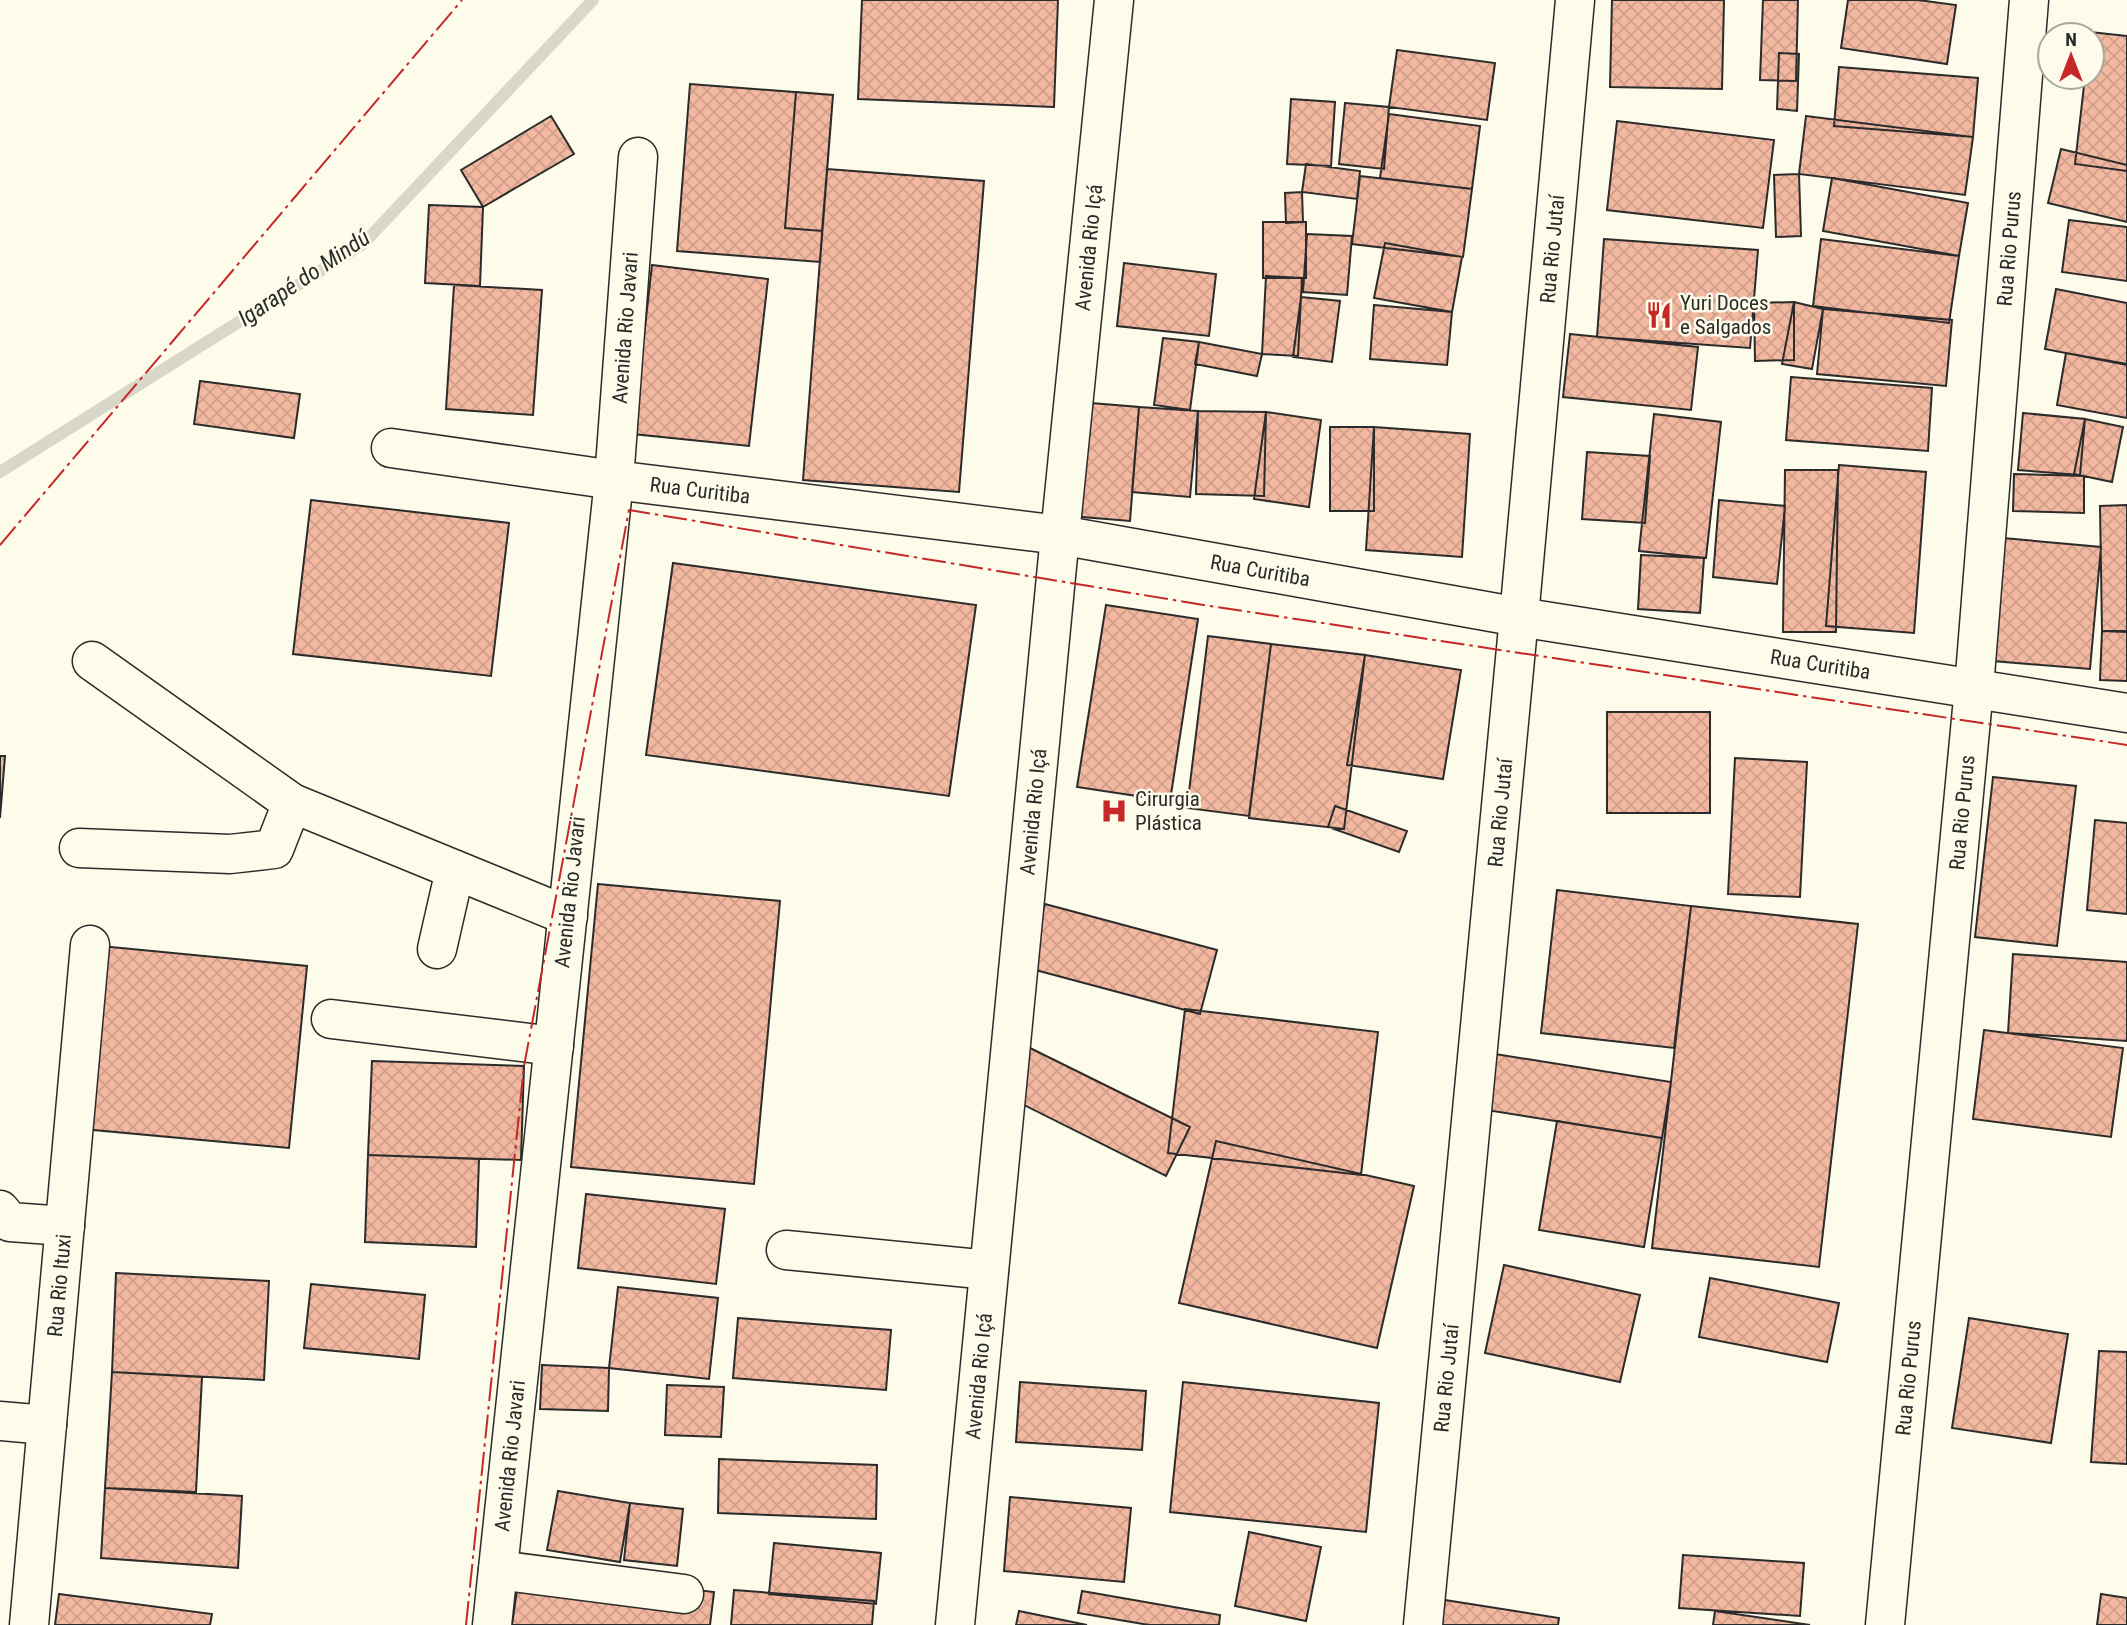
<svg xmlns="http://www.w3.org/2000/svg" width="2127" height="1625" font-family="'Roboto Condensed',sans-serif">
<defs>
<pattern id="building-cross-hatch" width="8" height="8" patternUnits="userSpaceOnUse" patternTransform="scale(1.75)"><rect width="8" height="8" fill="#f2b8a0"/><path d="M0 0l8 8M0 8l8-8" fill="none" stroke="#d09e8a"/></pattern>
</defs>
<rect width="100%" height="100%" fill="#fdfbea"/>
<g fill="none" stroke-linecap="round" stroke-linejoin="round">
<!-- stream -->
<path stroke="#d8d7c9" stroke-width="12" d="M 0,472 L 363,244 L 593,0"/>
</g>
<!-- building -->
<path fill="url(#building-cross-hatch)" stroke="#2b2b2b" stroke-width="2" d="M 862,0 L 1058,0 L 1054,107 L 858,99 Z
M 1612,0 L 1724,0 L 1722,89 L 1610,87 Z
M 1763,0 L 1798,0 L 1796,81 L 1760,80 Z
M 1848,0 L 1918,0 L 1956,5 L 1947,64 L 1841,48 Z
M 2090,32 L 2127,36 L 2127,171 L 2075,164 L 2085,77 L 2092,77 L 2092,35 L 2090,35 Z
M 1397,50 L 1495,63 L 1487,120 L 1389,107 Z
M 1779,53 L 1799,54 L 1797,111 L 1777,109 Z
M 1839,67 L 1978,78 L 1973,137 L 1834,126 Z
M 690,84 L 833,95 L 820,262 L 677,251 Z
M 796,92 L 833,95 L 822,231 L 785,228 Z
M 1291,99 L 1335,102 L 1331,166 L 1287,164 Z
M 1345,103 L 1389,107 L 1384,169 L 1339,164 Z
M 1389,114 L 1480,126 L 1472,189 L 1380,178 Z
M 551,116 L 574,154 L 483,207 L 461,170 Z
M 1806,116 L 1973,137 L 1965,195 L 1799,174 Z
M 1617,121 L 1774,140 L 1763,228 L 1607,210 Z
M 2061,149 L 2127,165 L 2127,222 L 2048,203 Z
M 1306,164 L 1360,171 L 1357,199 L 1302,192 Z
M 827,169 L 984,181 L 959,492 L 803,480 Z
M 1799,174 L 1801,236 L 1776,237 L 1774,175 Z
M 1360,176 L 1472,189 L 1463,257 L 1352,244 Z
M 1832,178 L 1968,203 L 1959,256 L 1823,231 Z
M 1302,192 L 1303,222 L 1286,223 L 1285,193 Z
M 429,205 L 483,207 L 480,286 L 425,283 Z
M 2069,220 L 2127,227 L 2127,281 L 2062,272 Z
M 1263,222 L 1306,222 L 1306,278 L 1263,278 Z
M 1307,234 L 1352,236 L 1347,295 L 1303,292 Z
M 1604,239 L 1758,250 L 1750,348 L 1597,337 Z
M 1821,239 L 1959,256 L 1949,323 L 1813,306 Z
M 1385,243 L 1462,257 L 1452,312 L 1374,298 Z
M 1124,263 L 1216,274 L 1209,336 L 1117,326 Z
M 652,265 L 768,279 L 749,446 L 633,434 Z
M 1266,276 L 1302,278 L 1298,356 L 1262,354 Z
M 454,285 L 542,290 L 533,415 L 446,409 Z
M 2056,289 L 2127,303 L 2127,365 L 2045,349 Z
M 1301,297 L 1340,301 L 1332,362 L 1293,357 Z
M 1794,302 L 1823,309 L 1812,369 L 1782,364 Z
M 1794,302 L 1794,360 L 1755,361 L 1754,303 Z
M 1374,305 L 1452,312 L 1447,365 L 1370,359 Z
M 1823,309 L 1952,320 L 1946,386 L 1817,374 Z
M 1570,334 L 1698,347 L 1691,410 L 1563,397 Z
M 1163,338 L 1199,342 L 1190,410 L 1154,405 Z
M 1199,342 L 1262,354 L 1257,376 L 1195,364 Z
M 2066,353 L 2127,364 L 2127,418 L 2057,405 Z
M 1791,377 L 1932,388 L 1928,451 L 1786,440 Z
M 200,381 L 300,394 L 294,438 L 194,424 Z
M 1079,402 L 1139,407 L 1130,521 L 1070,516 Z
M 1139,407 L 1198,411 L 1190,497 L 1132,492 Z
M 1198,411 L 1266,412 L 1264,496 L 1196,494 Z
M 1266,412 L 1321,420 L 1309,507 L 1254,499 Z
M 2023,413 L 2085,419 L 2080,475 L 2018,470 Z
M 1654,414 L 1721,422 L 1706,558 L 1639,551 Z
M 2085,419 L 2123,427 L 2112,482 L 2074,474 Z
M 1330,427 L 1374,427 L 1374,511 L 1330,511 Z
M 1374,427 L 1470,434 L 1462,557 L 1366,550 Z
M 1587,452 L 1650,456 L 1645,523 L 1582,519 Z
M 1839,465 L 1926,472 L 1914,633 L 1826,626 Z
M 1785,470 L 1838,470 L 1836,632 L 1783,632 Z
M 2014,474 L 2084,476 L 2084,513 L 2013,511 Z
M 311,500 L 509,523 L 491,676 L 293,654 Z
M 1719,500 L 1785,506 L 1777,584 L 1713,577 Z
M 2127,505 L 2127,631 L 2102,631 L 2100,506 Z
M 2003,538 L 2101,547 L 2090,669 L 1993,661 Z
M 1641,555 L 1704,558 L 1700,613 L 1638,609 Z
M 673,563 L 976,605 L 949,796 L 646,755 Z
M 1106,605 L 1198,619 L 1170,801 L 1077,787 Z
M 2102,631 L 2127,632 L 2127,681 L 2100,680 Z
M 1208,636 L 1271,644 L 1249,816 L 1187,808 Z
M 1271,644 L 1365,655 L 1344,829 L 1249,818 Z
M 1365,655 L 1461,670 L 1443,779 L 1347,765 Z
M 1607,712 L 1710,712 L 1710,813 L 1607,813 Z
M 0,756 L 5,756 L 0,818 Z
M 1735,758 L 1807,762 L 1800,897 L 1728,894 Z
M 1993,777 L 2076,786 L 2057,946 L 1975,937 Z
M 1335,806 L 1407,831 L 1399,852 L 1328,827 Z
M 2095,820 L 2127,823 L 2127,914 L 2087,910 Z
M 598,884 L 780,901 L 754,1184 L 571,1167 Z
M 1557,890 L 1691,906 L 1674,1048 L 1541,1033 Z
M 1045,904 L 1217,950 L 1200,1014 L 1028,968 Z
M 1691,906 L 1858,924 L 1819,1267 L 1652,1248 Z
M 90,945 L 307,966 L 289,1148 L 72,1128 Z
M 2013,954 L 2127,962 L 2127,1041 L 2008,1033 Z
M 1185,1009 L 1378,1032 L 1361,1175 L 1168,1153 Z
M 1984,1030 L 2123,1048 L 2111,1137 L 1973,1119 Z
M 1028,1047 L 1190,1127 L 1166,1176 L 1004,1095 Z
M 1489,1053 L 1671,1082 L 1662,1138 L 1480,1109 Z
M 372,1061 L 524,1066 L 521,1160 L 368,1155 Z
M 1557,1121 L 1662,1138 L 1644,1247 L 1539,1230 Z
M 1216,1141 L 1414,1186 L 1377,1348 L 1179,1303 Z
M 368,1155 L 479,1159 L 476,1247 L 365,1242 Z
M 586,1194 L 725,1209 L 716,1284 L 578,1268 Z
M 1504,1265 L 1640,1295 L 1620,1382 L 1485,1353 Z
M 116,1273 L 269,1281 L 264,1380 L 112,1372 Z
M 1710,1278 L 1839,1303 L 1827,1362 L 1699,1337 Z
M 311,1284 L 425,1295 L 419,1359 L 304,1348 Z
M 618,1287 L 718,1298 L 709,1379 L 609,1368 Z
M 738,1318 L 891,1330 L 886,1390 L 733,1378 Z
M 1969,1318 L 2068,1334 L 2051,1443 L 1952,1428 Z
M 2099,1351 L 2127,1352 L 2127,1464 L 2091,1462 Z
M 542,1365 L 609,1368 L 608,1411 L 540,1409 Z
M 112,1372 L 202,1377 L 196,1492 L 105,1488 Z
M 1020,1382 L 1146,1391 L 1142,1450 L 1016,1442 Z
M 1183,1382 L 1379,1403 L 1366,1532 L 1170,1512 Z
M 667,1385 L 724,1387 L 721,1437 L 665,1435 Z
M 719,1459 L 877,1465 L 876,1519 L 718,1513 Z
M 105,1488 L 242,1496 L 238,1568 L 101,1558 Z
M 558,1491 L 630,1503 L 620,1562 L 547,1550 Z
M 1010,1497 L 1131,1508 L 1124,1582 L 1004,1571 Z
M 630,1503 L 683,1509 L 677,1566 L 624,1560 Z
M 1249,1532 L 1321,1547 L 1306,1621 L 1235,1606 Z
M 774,1543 L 881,1553 L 876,1604 L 769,1594 Z
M 1683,1555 L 1804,1563 L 1800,1616 L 1679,1608 Z
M 520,1568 L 714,1592 L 710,1625 L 512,1625 Z
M 734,1590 L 874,1601 L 872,1625 L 731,1625 Z
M 1082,1591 L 1220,1615 L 1219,1625 L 1149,1625 L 1078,1613 Z
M 59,1594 L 212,1614 L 210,1625 L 55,1625 Z
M 2101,1594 L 2127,1598 L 2127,1625 L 2097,1625 Z
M 1445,1600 L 1559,1618 L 1558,1625 L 1441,1625 Z
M 1019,1611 L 1087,1625 L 1016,1625 Z
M 1715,1611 L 1810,1625 L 1713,1625 Z"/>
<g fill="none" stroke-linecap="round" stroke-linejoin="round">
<defs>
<g id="minor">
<path id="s1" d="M 391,448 L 614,480 L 1060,535 L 1519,617 L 2127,713"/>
<path d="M 92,661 L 292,803 L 568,916"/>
<path d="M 79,848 L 230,854 L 274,849 L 292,803"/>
<path d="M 437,949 L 455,870"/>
<path d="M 331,1019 L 554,1046"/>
<path d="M 0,1210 L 10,1222 L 65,1226"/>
<path d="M 786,1250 L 989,1270"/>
<path d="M 0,1421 L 47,1425"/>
<path d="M 498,1570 L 684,1594"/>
<path id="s2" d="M 29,1625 L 90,945"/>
<path id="s3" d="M 492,1625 L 614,480 L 638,157"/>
<path id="s4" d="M 955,1625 L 1060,535 L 1114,0"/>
<path id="s5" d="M 1423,1625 L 1519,617 L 1575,0"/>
<path id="s6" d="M 1885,1625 L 1974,688 L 2029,0"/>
</g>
</defs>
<!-- minor casing -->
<use href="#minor" stroke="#2b2b2b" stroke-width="41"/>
<!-- minor -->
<use href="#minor" stroke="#fdfbea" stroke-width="38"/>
<!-- power -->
<path stroke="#c62828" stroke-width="2" stroke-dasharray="24 5 3.5 5" stroke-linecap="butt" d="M 0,545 L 462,0
M 466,1625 L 524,1066 L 629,510 L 1210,606 L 2127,745"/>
</g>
<!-- icons -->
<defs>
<symbol id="restaurant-bare" viewBox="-9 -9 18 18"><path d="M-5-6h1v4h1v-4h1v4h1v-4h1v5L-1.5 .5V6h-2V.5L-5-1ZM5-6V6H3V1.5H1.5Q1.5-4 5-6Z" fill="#c62828" stroke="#fdfbea" stroke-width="2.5" paint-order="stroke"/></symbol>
<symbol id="hospital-bare" viewBox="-9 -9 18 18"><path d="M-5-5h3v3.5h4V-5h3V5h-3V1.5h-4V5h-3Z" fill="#c62828" stroke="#fdfbea" stroke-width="2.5" paint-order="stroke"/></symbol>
</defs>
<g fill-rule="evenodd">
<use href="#restaurant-bare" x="1640" y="296" width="38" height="38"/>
<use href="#hospital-bare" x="1095" y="792" width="38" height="38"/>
</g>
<g text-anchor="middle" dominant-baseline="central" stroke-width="5" stroke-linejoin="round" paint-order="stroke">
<!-- street labels -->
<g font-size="21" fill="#2b2b2b" stroke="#fdfbea">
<text stroke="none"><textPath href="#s4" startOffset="1384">Avenida Rio Içá</textPath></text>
<text stroke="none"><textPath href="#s5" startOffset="1382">Rua Rio Jutaí</textPath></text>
<text stroke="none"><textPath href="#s6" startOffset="1382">Rua Rio Purus</textPath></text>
<text stroke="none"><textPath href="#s3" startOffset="1304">Avenida Rio Javari</textPath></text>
<text stroke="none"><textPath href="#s1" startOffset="312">Rua Curitiba</textPath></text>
<text stroke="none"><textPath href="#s1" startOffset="878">Rua Curitiba</textPath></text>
<text stroke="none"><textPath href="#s1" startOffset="1446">Rua Curitiba</textPath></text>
<text stroke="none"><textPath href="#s4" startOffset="817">Avenida Rio Içá</textPath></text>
<text stroke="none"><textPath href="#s5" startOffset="816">Rua Rio Jutaí</textPath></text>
<text stroke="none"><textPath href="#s6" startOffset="816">Rua Rio Purus</textPath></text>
<text stroke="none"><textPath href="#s3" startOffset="737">Avenida Rio Javari</textPath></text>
<text stroke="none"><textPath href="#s2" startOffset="341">Rua Rio Ituxi</textPath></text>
<text stroke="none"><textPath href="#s4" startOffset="250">Avenida Rio Içá</textPath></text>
<text stroke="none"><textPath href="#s5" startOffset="248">Rua Rio Jutaí</textPath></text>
<text stroke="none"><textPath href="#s6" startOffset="248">Rua Rio Purus</textPath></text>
<text stroke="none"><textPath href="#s3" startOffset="170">Avenida Rio Javari</textPath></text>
</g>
<!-- poi labels -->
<g font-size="21" fill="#2b2b2b" stroke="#fdfbea" text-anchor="start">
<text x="1680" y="303">Yuri Doces<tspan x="1680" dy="24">e Salgados</tspan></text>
<text x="1135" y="799">Cirurgia<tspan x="1135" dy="24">Plástica</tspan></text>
</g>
<!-- water labels -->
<g font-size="23" font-style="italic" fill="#2b2b2b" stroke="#fdfbea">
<text transform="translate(304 278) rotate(-34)">Igarapé do Mindú</text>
</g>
</g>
<!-- north arrow -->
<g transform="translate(2071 56)"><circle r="33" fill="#fdfbea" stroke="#a9a89e" stroke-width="2"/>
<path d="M0-5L12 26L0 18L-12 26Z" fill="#c62828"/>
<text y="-10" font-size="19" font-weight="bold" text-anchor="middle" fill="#2b2b2b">N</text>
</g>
</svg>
